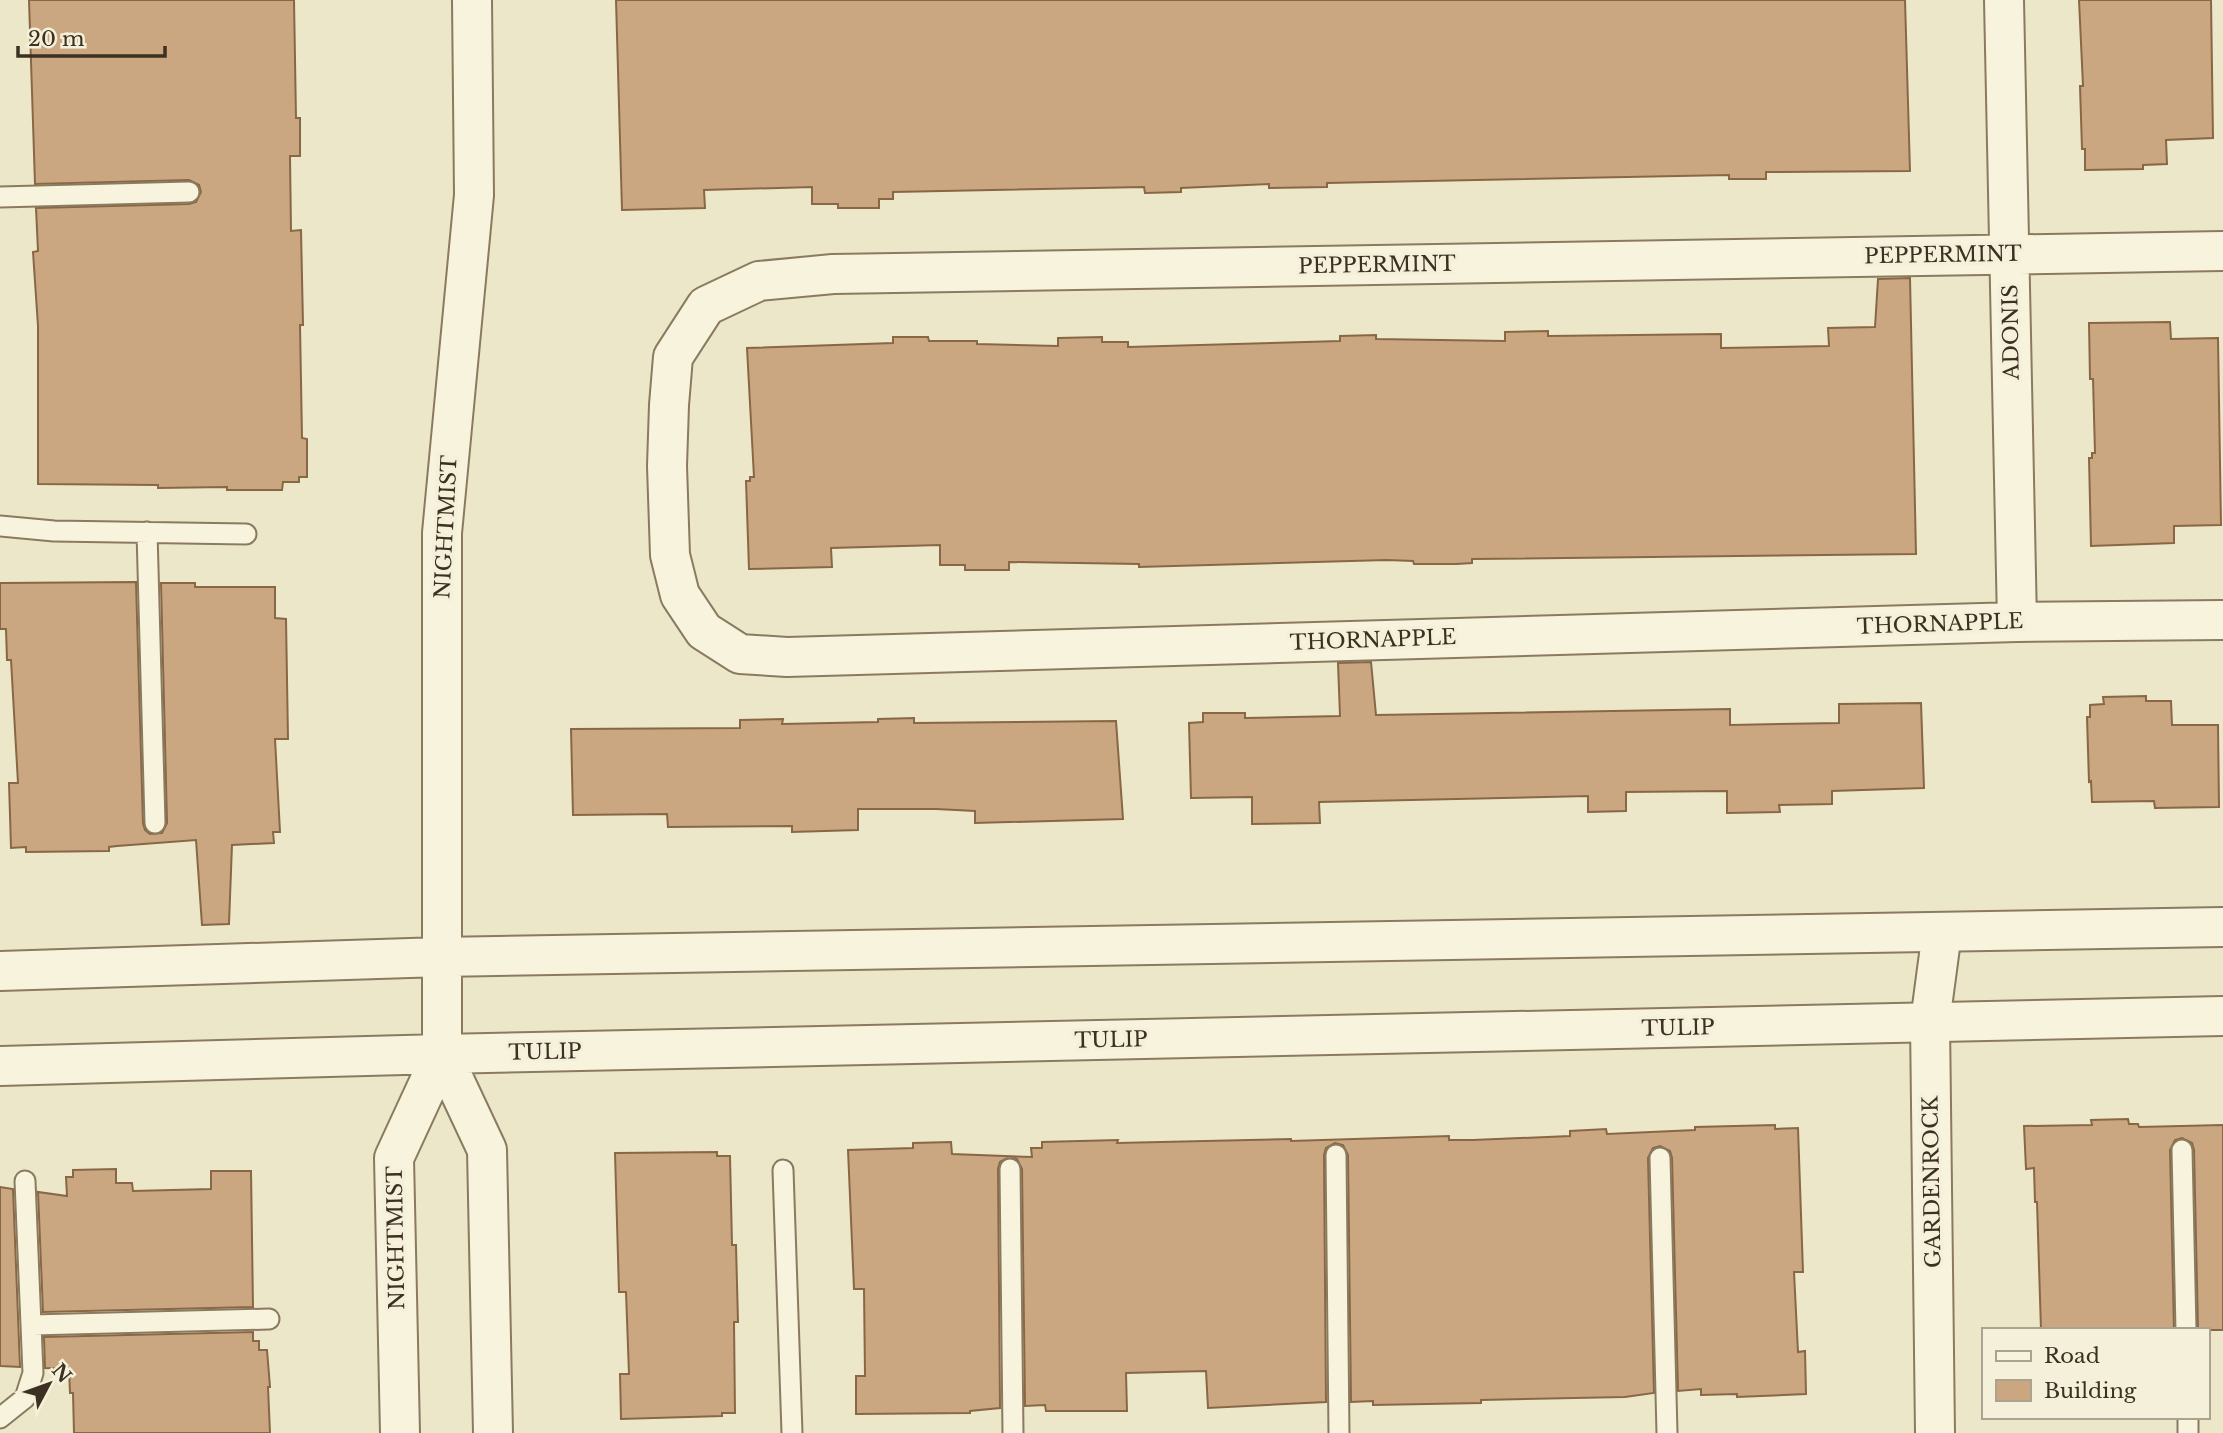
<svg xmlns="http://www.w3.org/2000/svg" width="2223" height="1433" font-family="'Libre Baskerville',serif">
<rect width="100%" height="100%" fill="#ede7ca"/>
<!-- building -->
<path fill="#caa781" stroke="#886745" stroke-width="2" d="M 29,0 L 294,0 L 296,118 L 300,118 L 300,156 L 290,156 L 291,231 L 301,230 L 303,325 L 300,325 L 302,438 L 307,439 L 307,477 L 299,477 L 299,482 L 283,482 L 282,490 L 227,490 L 227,487 L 158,488 L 158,485 L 38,484 L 38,326 L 33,252 L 38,251 L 36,208 L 189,204 L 196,202 L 201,192 L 199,185 L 189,180 L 35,184 Z
M 616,0 L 1905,0 L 1910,171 L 1766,172 L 1766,179 L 1729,179 L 1729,175 L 1327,183 L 1327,187 L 1269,188 L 1269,184 L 1181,188 L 1181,192 L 1145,193 L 1144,187 L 893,192 L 893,199 L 879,199 L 879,208 L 838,208 L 838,204 L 812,204 L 812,187 L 704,190 L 705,208 L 622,210 Z
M 2079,0 L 2211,0 L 2213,138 L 2166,140 L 2167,164 L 2143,165 L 2143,169 L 2085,170 L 2085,149 L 2082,149 L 2080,86 L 2083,86 Z
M 1910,278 L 1916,554 L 1472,559 L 1472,563 L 1456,564 L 1414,564 L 1413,561 L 1387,560 L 1139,567 L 1139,564 L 1009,562 L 1009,570 L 965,570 L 965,565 L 940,565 L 940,545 L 831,548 L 832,567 L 749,569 L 746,481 L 750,481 L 750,477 L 754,477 L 747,348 L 893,343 L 893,337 L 928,337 L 929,341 L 977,341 L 977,344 L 1058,346 L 1058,338 L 1102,337 L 1102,342 L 1128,342 L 1128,347 L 1340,341 L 1340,336 L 1376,335 L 1376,339 L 1505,341 L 1505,332 L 1548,331 L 1548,336 L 1721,334 L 1721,348 L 1829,346 L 1828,328 L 1875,327 L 1878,279 Z
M 2170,322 L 2171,339 L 2218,338 L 2221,525 L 2174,526 L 2174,543 L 2091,546 L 2089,458 L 2092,458 L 2092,453 L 2095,453 L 2093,379 L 2090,379 L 2089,323 Z
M 136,582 L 143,823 L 145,830 L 150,834 L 162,833 L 167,823 L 161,583 L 195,583 L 195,587 L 275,587 L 275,618 L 286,619 L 288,739 L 275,739 L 280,832 L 273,832 L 274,843 L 232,845 L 229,924 L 202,925 L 196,840 L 117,846 L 109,847 L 109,851 L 26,852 L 26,847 L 11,848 L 9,783 L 18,783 L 11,660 L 7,660 L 6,629 L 0,629 L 0,583 Z
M 1371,662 L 1376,715 L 1730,709 L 1730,725 L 1839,723 L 1839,704 L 1921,703 L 1924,788 L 1832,791 L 1832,804 L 1779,805 L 1780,812 L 1727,813 L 1727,791 L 1626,792 L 1626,811 L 1588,812 L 1588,796 L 1319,802 L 1320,823 L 1252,824 L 1252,797 L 1191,798 L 1189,723 L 1203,722 L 1203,713 L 1245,713 L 1245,718 L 1340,716 L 1338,663 Z
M 2146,696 L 2146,701 L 2171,701 L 2172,725 L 2218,725 L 2219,807 L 2155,808 L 2154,801 L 2092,802 L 2091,781 L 2089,782 L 2087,717 L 2090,717 L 2090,705 L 2104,704 L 2103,697 Z
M 914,718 L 914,723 L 1116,721 L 1123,819 L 975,823 L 975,811 L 936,809 L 858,809 L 858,830 L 792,832 L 792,826 L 668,827 L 667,814 L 573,815 L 571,729 L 740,728 L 740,720 L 783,719 L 782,724 L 878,722 L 878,719 Z
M 2128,1119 L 2129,1124 L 2138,1124 L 2139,1127 L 2223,1125 L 2223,1330 L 2198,1330 L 2194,1150 L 2192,1143 L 2182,1138 L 2175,1140 L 2170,1150 L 2174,1330 L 2041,1330 L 2037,1202 L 2035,1202 L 2034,1168 L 2026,1169 L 2024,1126 L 2092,1125 L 2091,1120 Z
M 1775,1125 L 1775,1129 L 1798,1128 L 1803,1272 L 1794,1272 L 1798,1352 L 1805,1351 L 1806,1394 L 1737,1397 L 1737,1394 L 1701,1395 L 1701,1389 L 1678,1391 L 1672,1158 L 1670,1151 L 1660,1146 L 1653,1148 L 1648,1158 L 1654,1393 L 1625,1397 L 1481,1400 L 1481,1403 L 1373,1405 L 1373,1401 L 1351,1402 L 1348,1155 L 1343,1145 L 1335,1143 L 1326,1148 L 1324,1155 L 1326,1402 L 1208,1408 L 1206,1371 L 1126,1373 L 1127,1411 L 1046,1411 L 1045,1405 L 1025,1406 L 1022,1169 L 1017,1159 L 1009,1157 L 1000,1162 L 998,1169 L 1000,1408 L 970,1411 L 970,1413 L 856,1414 L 856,1376 L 865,1376 L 864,1289 L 854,1289 L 848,1150 L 913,1148 L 913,1143 L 951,1142 L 952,1154 L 1032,1157 L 1031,1148 L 1042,1148 L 1042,1142 L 1118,1140 L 1117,1143 L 1291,1139 L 1291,1141 L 1449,1136 L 1449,1140 L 1473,1140 L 1570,1136 L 1570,1131 L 1606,1129 L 1607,1134 L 1695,1130 L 1695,1127 Z
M 717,1152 L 717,1156 L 730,1156 L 732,1245 L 736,1245 L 738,1322 L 734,1322 L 735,1413 L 722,1413 L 722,1416 L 621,1419 L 620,1374 L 629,1374 L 626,1292 L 619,1292 L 615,1153 Z
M 116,1169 L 116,1183 L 132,1183 L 133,1191 L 211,1189 L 211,1171 L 251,1171 L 253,1307 L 43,1312 L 38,1192 L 67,1196 L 66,1177 L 73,1177 L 73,1170 Z
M 0,1187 L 13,1189 L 20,1367 L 0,1366 Z
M 253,1332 L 253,1341 L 259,1341 L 259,1350 L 267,1350 L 270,1387 L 268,1387 L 270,1433 L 74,1433 L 73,1393 L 70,1393 L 69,1369 L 45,1368 L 44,1337 Z"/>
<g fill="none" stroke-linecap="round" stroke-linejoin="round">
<defs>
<path id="service" d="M 0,197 L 189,192
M 0,526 L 54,531 L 246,534
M 147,532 L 155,823
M 2182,1150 L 2186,1330
M 1336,1155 L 1339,1433
M 1660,1158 L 1667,1433
M 1010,1169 L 1013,1433
M 783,1170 L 792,1433
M 32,1325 L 269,1319
M 2188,1417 L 2188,1433
M 0,1418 L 25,1398 L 33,1373 L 25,1181"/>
<path id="minor" d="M 2004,0 L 2017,622
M 2223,251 L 833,274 L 759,281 L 706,306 L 673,357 L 669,405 L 667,466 L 670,555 L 680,595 L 704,631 L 740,654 L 787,657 L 2017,622 L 2223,620
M 1935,1433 L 1930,1022 L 1942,932"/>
<path id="tertiary" d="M 472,0 L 474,195 L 442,533 L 442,1054 L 487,1150 L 493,1433
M 0,971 L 441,957 L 2223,927
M 0,1066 L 442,1054 L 2223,1016
M 400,1433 L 394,1158 L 442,1054"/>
</defs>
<!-- service casing -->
<use href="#service" stroke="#8a7a5f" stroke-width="23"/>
<!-- minor casing -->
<use href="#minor" stroke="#8a7a5f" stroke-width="42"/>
<!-- tertiary casing -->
<use href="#tertiary" stroke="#8a7a5f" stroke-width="42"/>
<!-- service -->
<use href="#service" stroke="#f8f3dd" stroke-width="19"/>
<!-- minor -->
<use href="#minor" stroke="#f8f3dd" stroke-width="38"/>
<!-- tertiary -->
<use href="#tertiary" stroke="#f8f3dd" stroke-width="38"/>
</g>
<g text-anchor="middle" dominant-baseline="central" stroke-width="7" stroke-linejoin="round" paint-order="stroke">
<!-- street labels -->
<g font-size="21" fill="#3b3021" stroke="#f5f0d9">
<text transform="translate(1943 255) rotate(-1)">PEPPERMINT</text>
<text transform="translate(1377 265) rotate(-1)">PEPPERMINT</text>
<text transform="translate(2011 332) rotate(-91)">ADONIS</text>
<text transform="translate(446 527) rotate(-87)">NIGHTMIST</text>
<text transform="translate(1940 624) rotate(-2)">THORNAPPLE</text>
<text transform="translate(1373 640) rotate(-2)">THORNAPPLE</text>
<text transform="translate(1678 1028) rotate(-1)">TULIP</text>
<text transform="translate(1111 1040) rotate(-1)">TULIP</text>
<text transform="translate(545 1052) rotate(-1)">TULIP</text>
<text transform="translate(1932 1182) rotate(-91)">GARDENROCK</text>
<text transform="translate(396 1238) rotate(-91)">NIGHTMIST</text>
</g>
</g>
<!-- legend -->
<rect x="1982" y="1328" width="228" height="91" fill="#f5f0d9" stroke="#aba38f" stroke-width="2"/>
<rect x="1996" y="1351" width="35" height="10" fill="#f8f3dd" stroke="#aba38f" stroke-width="2"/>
<text x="2044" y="1363" font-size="21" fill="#3b3021">Road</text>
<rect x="1996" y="1380" width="35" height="21" fill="#caa781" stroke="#aba38f" stroke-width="2"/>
<text x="2044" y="1398" font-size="21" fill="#3b3021">Building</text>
<!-- north arrow -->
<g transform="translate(49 1384) rotate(49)" stroke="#f5f0d9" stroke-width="5" paint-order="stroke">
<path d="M0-5L12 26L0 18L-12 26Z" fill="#3b3021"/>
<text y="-10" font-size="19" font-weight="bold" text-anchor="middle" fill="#3b3021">N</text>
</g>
<!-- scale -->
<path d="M18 46v10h147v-10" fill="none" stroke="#3b3021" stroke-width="3.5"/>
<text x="28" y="46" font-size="21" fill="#3b3021" stroke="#f5f0d9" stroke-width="5" paint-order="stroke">20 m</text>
</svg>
